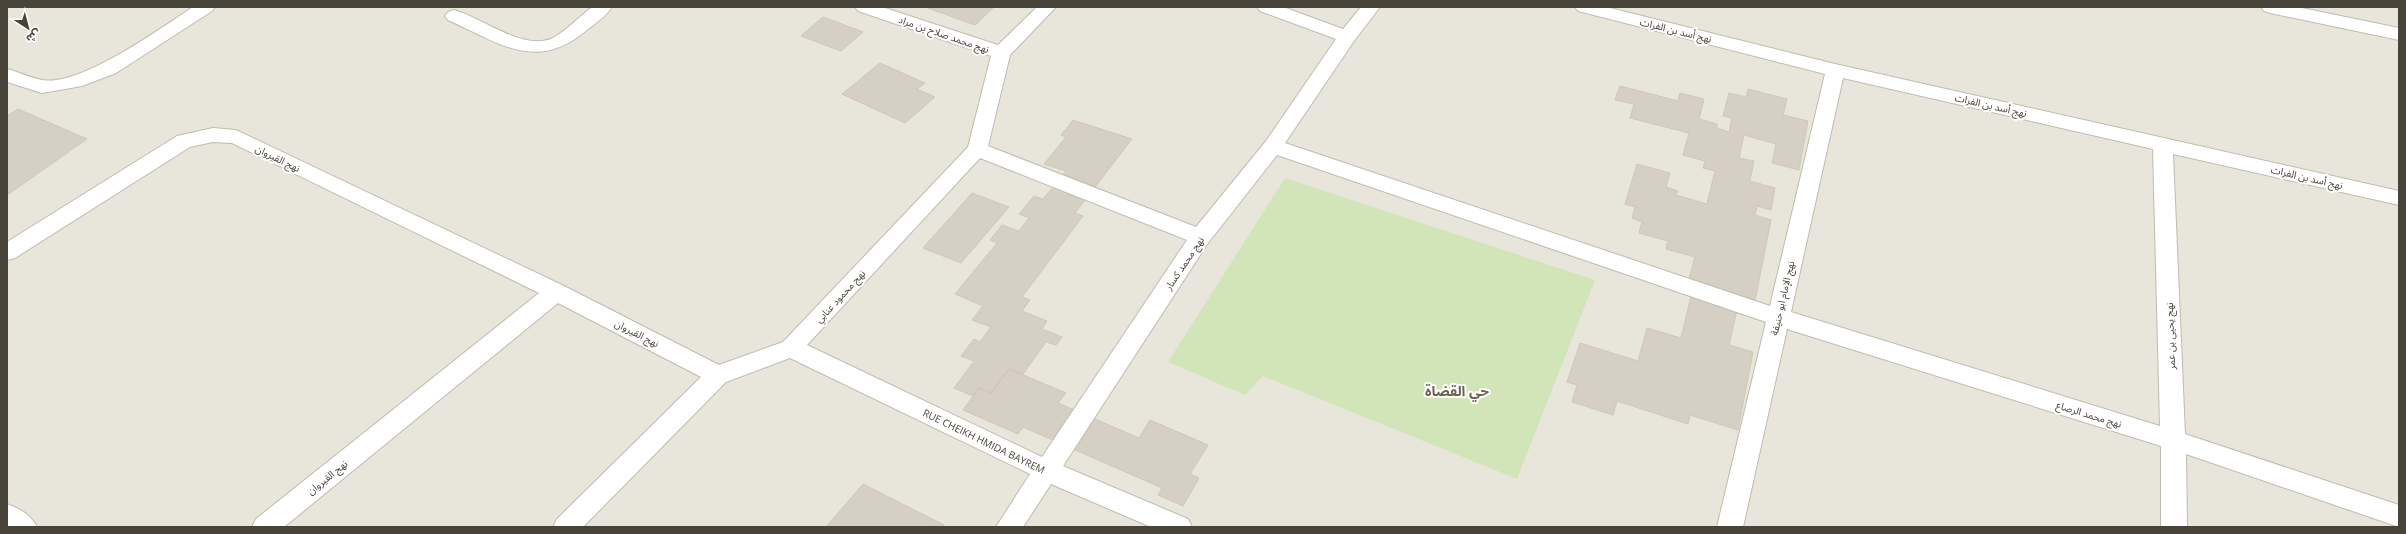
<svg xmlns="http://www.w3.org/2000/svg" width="2406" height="534" font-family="'Open Sans','Noto Sans Arabic',sans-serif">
<rect width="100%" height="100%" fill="#f5f3ed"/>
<!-- residential -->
<path fill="#e8e5db" d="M 7,7 L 2399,7 L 2399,527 L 7,527 Z"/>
<!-- green -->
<path fill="#d1e5b9" d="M 1285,178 L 1595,280 L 1517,479 L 1263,376 L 1245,395 L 1168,362 Z"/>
<!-- building -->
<path fill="#d6cfc3" stroke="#d0c7b6" d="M 925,7 L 994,7 L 975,25 Z
M 823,17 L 863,32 L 841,51 L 801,36 Z
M 880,63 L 925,83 L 917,89 L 935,97 L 905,123 L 842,94 Z
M 1620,86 L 1678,101 L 1680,93 L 1704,99 L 1699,119 L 1717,124 L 1717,128 L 1729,132 L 1732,118 L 1723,116 L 1729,93 L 1746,97 L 1748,89 L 1787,99 L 1783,115 L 1808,121 L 1799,170 L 1772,163 L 1776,144 L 1744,135 L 1739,158 L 1754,161 L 1750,181 L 1775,188 L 1771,210 L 1757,206 L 1755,215 L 1771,220 L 1754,306 L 1739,301 L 1729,345 L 1753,352 L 1738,430 L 1690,415 L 1688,424 L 1617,401 L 1613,415 L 1572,402 L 1577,385 L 1567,382 L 1580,343 L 1638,361 L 1647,328 L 1681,338 L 1695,280 L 1689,279 L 1695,257 L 1666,249 L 1668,241 L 1639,233 L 1642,222 L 1632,218 L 1635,207 L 1625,204 L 1637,164 L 1670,173 L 1666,187 L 1678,191 L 1676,195 L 1707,204 L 1715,171 L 1703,168 L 1705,161 L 1683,155 L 1689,133 L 1630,118 L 1634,104 L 1615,100 Z
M 18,109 L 87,139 L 7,195 L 7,116 Z
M 1073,120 L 1132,139 L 1075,213 L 1083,216 L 1022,297 L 1030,300 L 1022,311 L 1047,321 L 1042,329 L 1062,337 L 1056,345 L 1046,342 L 1023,374 L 1009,369 L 991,393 L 979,388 L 973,396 L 954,388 L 974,361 L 961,356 L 974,339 L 980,342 L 991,327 L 972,320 L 983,306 L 955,294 L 997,243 L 990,240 L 1002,225 L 1019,231 L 1029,218 L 1019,214 L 1034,196 L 1043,199 L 1066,171 L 1044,164 L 1066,137 L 1061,135 Z
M 972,193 L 1009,207 L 961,263 L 923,248 Z
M 1009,369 L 1066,393 L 1058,403 L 1139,438 L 1150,420 L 1208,445 L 1190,474 L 1199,478 L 1183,506 L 1158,495 L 1162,488 L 1023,427 L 1018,434 L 963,410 L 979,388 L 991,393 Z
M 863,484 L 944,525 L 942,527 L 826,527 Z"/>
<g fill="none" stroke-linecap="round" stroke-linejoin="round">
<defs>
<path id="minor" d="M 193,7 L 215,7 L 212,11 L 116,73 L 82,86 L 42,93 L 7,82 L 7,69 C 19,72 30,78 42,80 C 80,87 161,28 193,7 Z
M 592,7 L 612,7 C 606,16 596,23 587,30 C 537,73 499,43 448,20 L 445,16 L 448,12 L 454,10 C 481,17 524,52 553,38 C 567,30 579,17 592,7 Z
M 855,7 L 882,7 L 998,45 L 1037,7 L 1056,7 L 1010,55 L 988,146 L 1196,227 L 1266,141 L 1336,39 L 1260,11 L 1257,7 L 1283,7 L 1343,29 L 1361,7 L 1380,7 L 1354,41 L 1285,143 L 1770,306 L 1825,74 L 1578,11 L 1575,7 L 1606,7 L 1835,64 L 2399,191 L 2399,205 L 2173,154 L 2185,434 L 2399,505 L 2399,527 L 2186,454 L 2187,527 L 2161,527 L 2161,446 L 1787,329 L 1743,527 L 1717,527 L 1766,322 L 1277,155 L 1208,243 L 1063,466 L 1188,519 L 1192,527 L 1151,527 L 1051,484 L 1023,527 L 996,527 L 1030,474 L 790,358 L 726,382 L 583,527 L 553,527 L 557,519 L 701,377 L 558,303 L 284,527 L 252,527 L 256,519 L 539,293 L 232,143 L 213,142 L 190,147 L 15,258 L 7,260 L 7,242 L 177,136 L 213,128 L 236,130 L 564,286 L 719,365 L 783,342 L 968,147 L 991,56 L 858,11 ZM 1843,78 L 2153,149 L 2160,426 L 1791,312 ZM 980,158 L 1187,240 L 1042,457 L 807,345 Z
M 2261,7 L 2297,7 L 2399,28 L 2399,40 L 2270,13 L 2264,11 Z
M 7,504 C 19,508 31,515 37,527 L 7,527 Z"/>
</defs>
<!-- minor casing -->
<use href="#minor" stroke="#c0bbb0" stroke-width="2"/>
<!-- minor -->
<use href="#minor" fill="#fff" fill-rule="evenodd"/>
</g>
<g text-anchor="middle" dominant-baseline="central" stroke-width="4" stroke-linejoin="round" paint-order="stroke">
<!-- street labels -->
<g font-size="10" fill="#49443a" stroke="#fff">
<text transform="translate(1676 30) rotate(14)">نهج أسد بن الفرات</text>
<text transform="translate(944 34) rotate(19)">نهج محمد صلاح بن مراد</text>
<text transform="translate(1991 105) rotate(13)">نهج أسد بن الفرات</text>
<text transform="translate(278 158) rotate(26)">نهج القيروان</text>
<text transform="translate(2307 177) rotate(13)">نهج أسد بن الفرات</text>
<text transform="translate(1184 263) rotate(-56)">نهج محمد كسار</text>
<text transform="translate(840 296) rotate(-47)">نهج محمود عنابي</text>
<text transform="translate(1782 298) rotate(-77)">نهج الإمام ابو حنيفة</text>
<text transform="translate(637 333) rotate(27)">نهج القيروان</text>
<text transform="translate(2170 336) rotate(-92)">نهج يحيى بن عمر</text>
<text transform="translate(2089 414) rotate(17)">نهج محمد الرصاع</text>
<text transform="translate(984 441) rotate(26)">RUE CHEIKH HMIDA BAYREM</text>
<text transform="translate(327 477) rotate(-39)">نهج القيروان</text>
</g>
<!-- district labels -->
<g font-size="14" font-weight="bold" fill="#6b6252" stroke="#fff">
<text x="1457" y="390">حي القضاة</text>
</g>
</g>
<!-- border -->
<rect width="2406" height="534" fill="none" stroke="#49443a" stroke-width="16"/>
<!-- north arrow -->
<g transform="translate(28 28) rotate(144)" stroke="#ffffff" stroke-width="3" paint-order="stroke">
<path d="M0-3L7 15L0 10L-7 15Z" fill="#49443a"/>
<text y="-6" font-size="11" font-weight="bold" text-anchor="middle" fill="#49443a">ش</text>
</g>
</svg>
